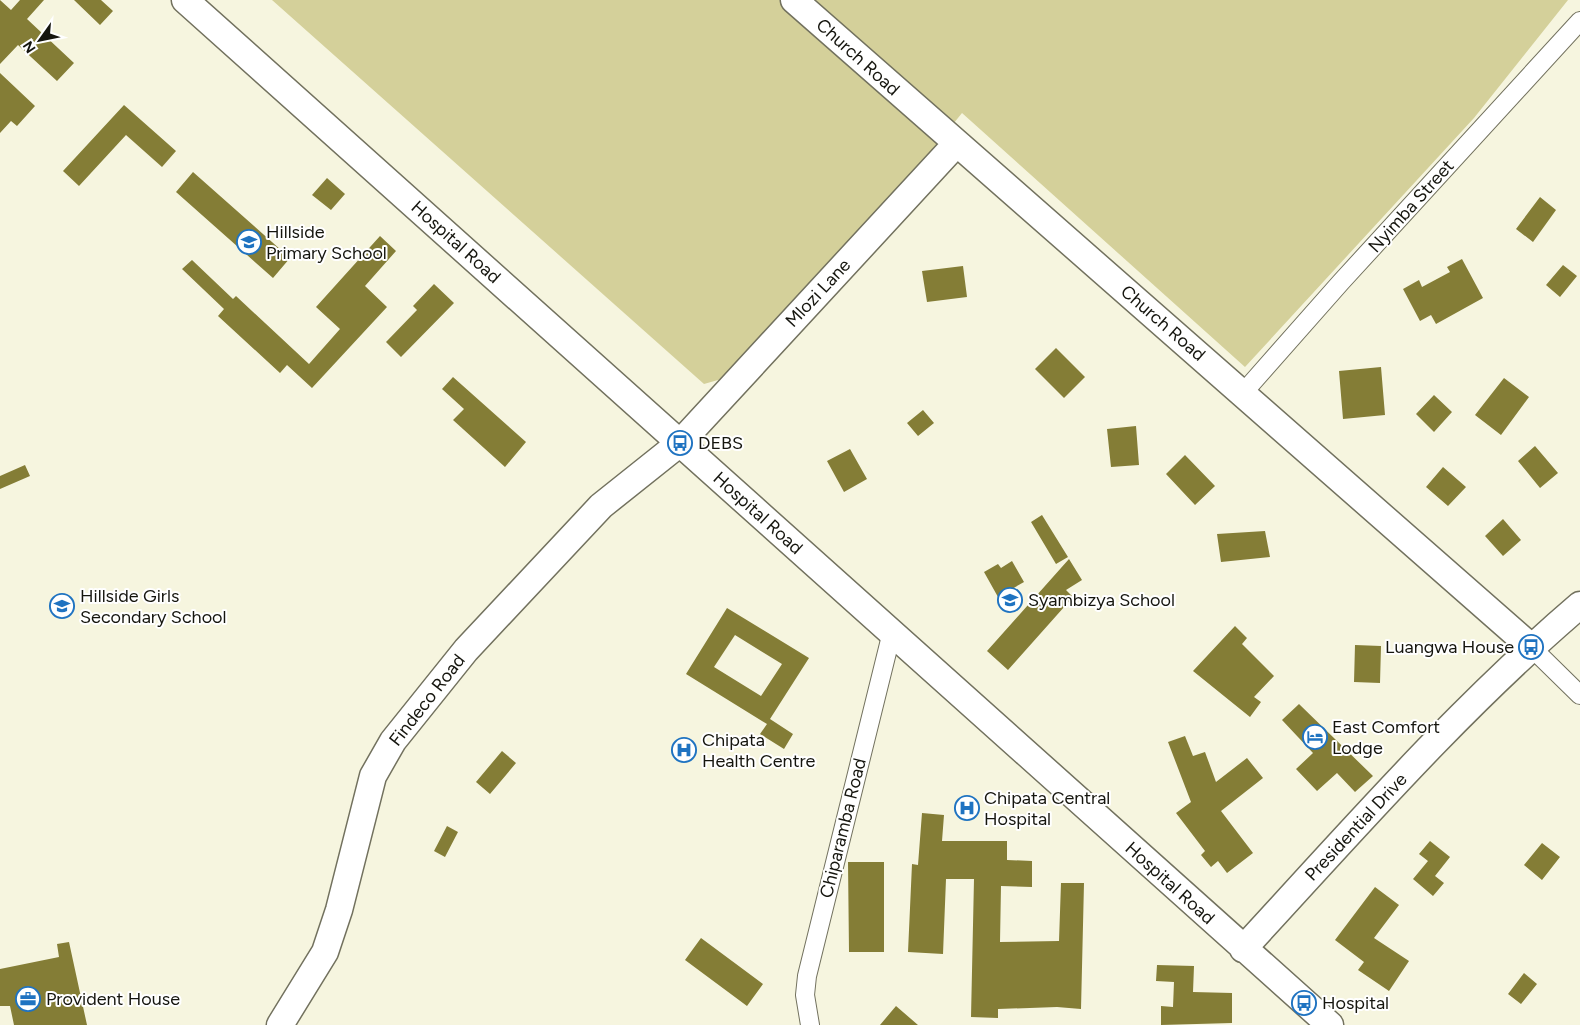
<svg xmlns="http://www.w3.org/2000/svg" width="1580" height="1025" font-family="Figtree,sans-serif">
<rect width="100%" height="100%" fill="#f6f5df"/>
<!-- green -->
<path fill="#d4d09a" d="M 272,0 L 1568,0 L 1474,118 L 1245,367 L 962,113 L 928,155 L 732,376 L 704,384 Z"/>
<!-- building -->
<path fill="#847d36" fill-rule="evenodd" d="M 0,0 L 11,10 L 20,0 L 44,0 L 27,19 L 74,63 L 57,81 L 18,45 L 0,64 Z
M 74,0 L 101,0 L 113,11 L 100,25 Z
M 0,73 L 35,106 L 17,126 L 11,121 L 0,133 Z
M 124,105 L 176,151 L 162,167 L 126,135 L 79,186 L 63,171 Z
M 193,172 L 290,258 L 273,278 L 176,192 Z
M 327,178 L 345,194 L 331,210 L 312,195 Z
M 1540,197 L 1556,210 L 1533,242 L 1516,229 Z
M 380,236 L 396,251 L 365,286 L 387,307 L 312,388 L 287,365 L 280,373 L 218,316 L 224,309 L 182,269 L 192,260 L 233,299 L 236,296 L 309,364 L 340,329 L 316,307 Z
M 1462,259 L 1483,298 L 1436,324 L 1431,315 L 1420,321 L 1403,289 L 1419,280 L 1422,287 L 1450,272 L 1447,267 Z
M 1563,265 L 1577,276 L 1560,297 L 1546,285 Z
M 963,266 L 967,297 L 927,302 L 922,271 Z
M 434,284 L 454,303 L 401,357 L 386,342 L 417,310 L 413,306 Z
M 1056,348 L 1085,377 L 1064,398 L 1035,369 Z
M 1381,367 L 1385,415 L 1343,419 L 1339,371 Z
M 453,377 L 526,442 L 505,467 L 453,420 L 464,409 L 442,389 Z
M 1504,378 L 1529,397 L 1501,435 L 1475,415 Z
M 1434,395 L 1452,412 L 1434,432 L 1416,414 Z
M 923,410 L 934,423 L 918,436 L 907,423 Z
M 1136,426 L 1139,465 L 1111,467 L 1107,429 Z
M 1535,446 L 1558,473 L 1540,488 L 1518,461 Z
M 850,449 L 867,479 L 844,492 L 827,461 Z
M 1185,455 L 1215,486 L 1195,505 L 1166,474 Z
M 25,465 L 30,476 L 0,489 L 0,476 Z
M 1443,467 L 1466,487 L 1448,506 L 1426,487 Z
M 1042,515 L 1068,557 L 1056,564 L 1031,522 Z
M 1503,519 L 1521,540 L 1503,556 L 1485,536 Z
M 1265,531 L 1270,557 L 1221,562 L 1217,534 Z
M 1069,559 L 1082,580 L 1066,590 L 1073,597 L 1008,670 L 987,651 Z
M 1012,561 L 1024,582 L 998,597 L 984,572 L 998,564 L 1001,568 Z
M 727,608 L 809,658 L 770,719 L 793,734 L 784,749 L 760,734 L 767,724 L 686,674 ZM 735,635 L 782,664 L 761,696 L 714,667 Z
M 1235,626 L 1247,638 L 1242,644 L 1274,676 L 1254,697 L 1261,702 L 1250,717 L 1193,671 Z
M 1355,645 L 1381,646 L 1380,683 L 1354,682 Z
M 1299,704 L 1373,776 L 1355,792 L 1337,773 L 1317,791 L 1296,769 L 1313,753 L 1282,720 Z
M 1185,736 L 1193,756 L 1205,752 L 1216,782 L 1247,758 L 1263,778 L 1221,811 L 1253,853 L 1227,873 L 1218,861 L 1211,867 L 1201,855 L 1205,851 L 1176,813 L 1191,802 L 1168,742 Z
M 502,751 L 516,763 L 490,794 L 476,782 Z
M 922,813 L 944,815 L 942,841 L 1007,841 L 1007,860 L 1032,861 L 1032,887 L 1001,886 L 1000,942 L 1059,941 L 1061,883 L 1084,883 L 1081,1009 L 1057,1007 L 998,1009 L 998,1018 L 971,1017 L 974,879 L 946,879 L 943,954 L 908,952 L 912,864 L 918,865 Z
M 447,826 L 458,832 L 445,857 L 434,851 Z
M 1430,841 L 1450,857 L 1435,876 L 1444,883 L 1433,896 L 1413,879 L 1428,861 L 1419,854 Z
M 1542,843 L 1560,857 L 1542,880 L 1524,865 Z
M 848,862 L 884,862 L 884,952 L 849,952 Z
M 1375,887 L 1399,905 L 1374,938 L 1409,961 L 1389,991 L 1358,970 L 1364,962 L 1335,940 Z
M 701,938 L 763,984 L 747,1006 L 685,960 Z
M 69,942 L 87,1025 L 14,1025 L 10,1006 L 0,1006 L 0,969 L 59,957 L 57,944 Z
M 1157,965 L 1194,966 L 1193,992 L 1232,993 L 1232,1023 L 1161,1025 L 1161,1006 L 1173,1007 L 1174,982 L 1156,981 Z
M 1524,973 L 1537,984 L 1521,1004 L 1508,994 Z
M 896,1006 L 918,1025 L 880,1025 Z"/>
<g fill="none" stroke-linecap="round" stroke-linejoin="round">
<defs>
<path id="street" d="M 1243,393 L 1341,282 L 1580,21
M 1531,647 L 1580,695
M 810,1025 L 805,995 L 807,976 L 892,632"/>
<path id="secondary" d="M 185,0 L 1330,1025
M 794,0 L 1531,647
M 1243,949 C 1352,831 1458,709 1580,605
M 280,1025 L 325,952 L 339,910 L 373,776 L 393,741 L 466,650 L 601,506 L 680,443 L 956,144"/>
</defs>
<!-- street casing -->
<use href="#street" stroke="#72715e" stroke-width="20"/>
<!-- secondary casing -->
<use href="#secondary" stroke="#72715e" stroke-width="29"/>
<!-- street -->
<use href="#street" stroke="#fff" stroke-width="18"/>
<!-- secondary -->
<use href="#secondary" stroke="#fff" stroke-width="26"/>
</g>
<!-- icons -->
<defs>
<symbol id="school-ring" viewBox="-11 -11 22 22"><circle r="9.5" fill="#fff" stroke="#1f73c1" stroke-width="1.5"/><path d="M0-5L7-2L0 1L-7-2ZM-4 1L0 2.5L4 1V4Q0 6-4 4Z" fill="#1f73c1"/></symbol>
<symbol id="bus-ring" viewBox="-11 -11 22 22"><circle r="9.5" fill="#fff" stroke="#1f73c1" stroke-width="1.5"/><path d="M-5-6H5V4H4V6H2V4H-2V6H-4V4H-5ZM-3.5-4V0h7V-4ZM-3.5 1.2v1.5H-2V1.2ZM2 1.2v1.5H3.5V1.2Z" fill="#1f73c1"/></symbol>
<symbol id="hotel-ring" viewBox="-11 -11 22 22"><circle r="9.5" fill="#fff" stroke="#1f73c1" stroke-width="1.5"/><path d="M-6-4.5h1.5V1H6V5H4.5V3h-9V5H-6ZM-4 0a1.8 1.8 0 1 1 3.6 0ZM.5 0V-2.5h3Q6-2.5 6 0Z" fill="#1f73c1"/></symbol>
<symbol id="hospital-ring" viewBox="-11 -11 22 22"><circle r="9.5" fill="#fff" stroke="#1f73c1" stroke-width="1.5"/><path d="M-5-5h3v3.5h4V-5h3V5h-3V1.5h-4V5h-3Z" fill="#1f73c1"/></symbol>
<symbol id="office-ring" viewBox="-11 -11 22 22"><circle r="9.5" fill="#fff" stroke="#1f73c1" stroke-width="1.5"/><path d="M-6-3h4V-5.5h4V-3h4V5H-6ZM-1-4.5V-3h2v-1.5ZM-6 0V1H6V0Z" fill="#1f73c1"/></symbol>
</defs>
<g fill-rule="evenodd">
<use href="#school-ring" x="235" y="228" width="28" height="28"/>
<use href="#bus-ring" x="666" y="429" width="28" height="28"/>
<use href="#school-ring" x="996" y="586" width="28" height="28"/>
<use href="#school-ring" x="48" y="592" width="28" height="28"/>
<use href="#bus-ring" x="1517" y="633" width="28" height="28"/>
<use href="#hotel-ring" x="1301" y="723" width="28" height="28"/>
<use href="#hospital-ring" x="670" y="736" width="28" height="28"/>
<use href="#hospital-ring" x="953" y="794" width="28" height="28"/>
<use href="#office-ring" x="14" y="985" width="28" height="28"/>
<use href="#bus-ring" x="1290" y="989" width="28" height="28"/>
</g>
<g text-anchor="middle" dominant-baseline="central" stroke-width="4" stroke-linejoin="round" paint-order="stroke">
<!-- street labels -->
<g font-size="18" fill="#15150e" stroke="#fff">
<text transform="translate(858 57) rotate(42)">Church Road</text>
<text transform="translate(1411 206) rotate(-48)">Nyimba Street</text>
<text transform="translate(456 242) rotate(42)">Hospital Road</text>
<text transform="translate(818 293) rotate(-47)">Mlozi Lane</text>
<text transform="translate(1163 323) rotate(41)">Church Road</text>
<text transform="translate(758 513) rotate(42)">Hospital Road</text>
<text transform="translate(427 700) rotate(-52)">Findeco Road</text>
<text transform="translate(1356 827) rotate(-47)">Presidential Drive</text>
<text transform="translate(843 828) rotate(-76)">Chiparamba Road</text>
<text transform="translate(1170 883) rotate(42)">Hospital Road</text>
</g>
<!-- poi labels -->
<g font-size="18" fill="#15150e" stroke="#fff" text-anchor="start">
<text x="266" y="232">Hillside<tspan x="266" dy="21">Primary School</tspan></text>
<text x="698" y="443">DEBS</text>
<text x="80" y="596">Hillside Girls<tspan x="80" dy="21">Secondary School</tspan></text>
<text x="1028" y="600">Syambizya School</text>
<text x="1514" y="647" text-anchor="end">Luangwa House</text>
<text x="1332" y="727">East Comfort<tspan x="1332" dy="21">Lodge</tspan></text>
<text x="702" y="740">Chipata<tspan x="702" dy="21">Health Centre</tspan></text>
<text x="984" y="798">Chipata Central<tspan x="984" dy="21">Hospital</tspan></text>
<text x="46" y="999">Provident House</text>
<text x="1322" y="1003">Hospital</text>
</g>
</g>
<!-- north arrow -->
<g transform="translate(40 40) rotate(237)" stroke="#ffffff" stroke-width="4" paint-order="stroke">
<path d="M0-4L9 19L0 12L-9 19Z" fill="#15150e"/>
<text y="-8" font-size="14" font-weight="bold" text-anchor="middle" fill="#15150e">N</text>
</g>
</svg>
